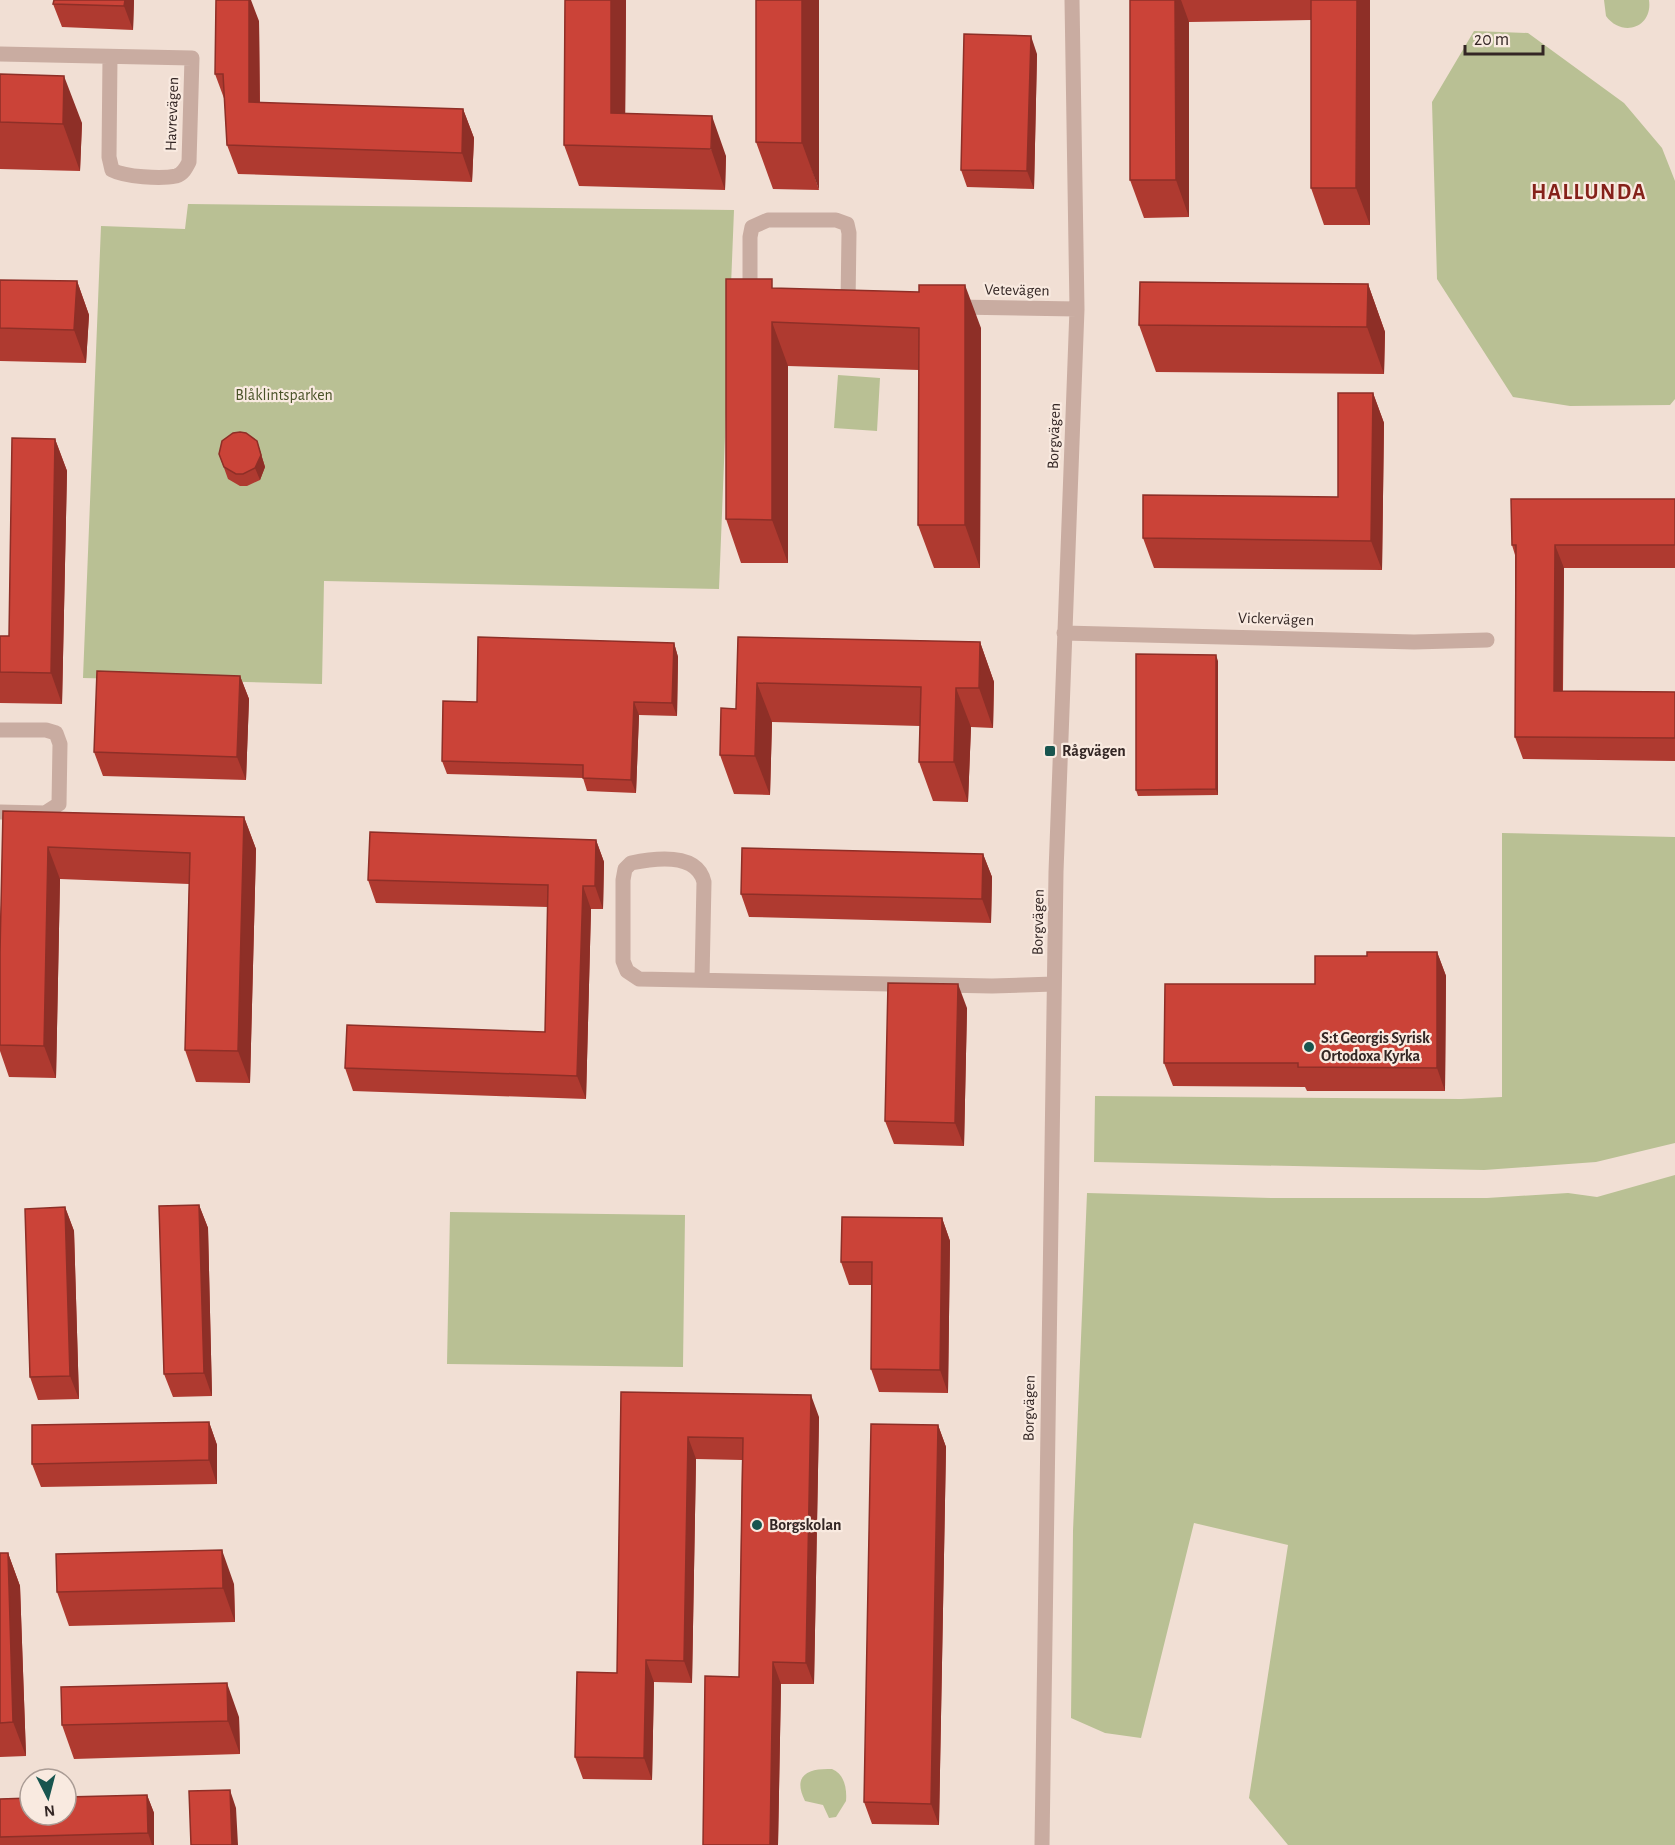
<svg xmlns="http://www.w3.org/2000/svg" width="1675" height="1845" font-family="'Alegreya Sans',sans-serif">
<rect width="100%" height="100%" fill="#f1dfd4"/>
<!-- green -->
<path fill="#b9c094" d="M 1604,0 L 1649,0 C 1653,28 1622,38 1606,16 Z
M 1474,31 L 1528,33 L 1624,103 L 1662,148 L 1675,181 L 1675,399 L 1670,405 L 1570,406 L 1513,397 L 1437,279 L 1432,102 Z
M 188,204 L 734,210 L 719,589 L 324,581 L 322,684 L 83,678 L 101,226 L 185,229 Z
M 838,375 L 880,378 L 877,431 L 834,428 Z
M 1502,833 L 1675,837 L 1675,1143 L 1596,1162 L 1484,1170 L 1094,1162 L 1095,1096 L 1461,1099 L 1502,1097 Z
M 1675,1175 L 1675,1845 L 1288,1845 L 1249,1798 L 1288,1545 L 1194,1523 L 1141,1738 L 1105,1733 L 1071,1718 L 1073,1531 L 1087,1193 L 1271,1198 L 1487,1198 L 1568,1193 L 1597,1197 Z
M 450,1212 L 685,1215 L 683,1367 L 447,1364 Z
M 832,1769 C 845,1774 847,1790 846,1801 L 836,1817 L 829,1818 L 823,1805 L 805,1801 C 792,1775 808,1768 832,1769 Z"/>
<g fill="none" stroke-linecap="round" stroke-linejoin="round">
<!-- minor -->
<path stroke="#c9aca1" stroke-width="15" d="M 0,54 L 192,58 L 189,162 C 186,168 183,174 176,176 C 161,179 125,177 112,170 L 109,157 L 110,57
M 753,296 L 750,292 L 750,237 L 752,227 L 768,220 L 836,220 L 847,224 L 849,233 L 848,305
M 955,307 L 1077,309
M 1064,633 L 1414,642 L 1487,640
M 0,730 L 46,730 L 56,733 L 60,744 L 59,804 L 45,813 L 0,812
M 702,979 L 704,882 C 697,852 655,858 631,863 L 625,869 L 623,880 L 623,961 L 627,971 L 639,979 L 992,986 L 1054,984
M 1042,1845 L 1056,872 L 1077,309 L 1072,0"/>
</g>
<!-- wall -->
<path fill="#af3a30" d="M 134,0 L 133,30 L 62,27 L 53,4 Z
M 565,0 L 626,0 L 625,113 L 726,156 L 725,190 L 579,186 L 564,145 Z
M 756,0 L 819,190 L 773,189 L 756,142 Z
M 1130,0 L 1370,0 L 1370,225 L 1324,225 L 1311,188 L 1311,20 L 1189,22 L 1189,217 L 1144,218 L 1130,180 Z
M 259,21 L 260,103 L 463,109 L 474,138 L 472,182 L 238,174 L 227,145 L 225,101 L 215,74 Z
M 1037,54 L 1034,189 L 967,187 L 961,170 Z
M 0,74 L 82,123 L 80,171 L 0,169 Z
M 0,280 L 77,281 L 89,315 L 86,363 L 0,361 Z
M 1368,284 L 1385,332 L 1384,374 L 1156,372 L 1139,325 Z
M 776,288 L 981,328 L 980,568 L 934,568 L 918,525 L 919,370 L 788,366 L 788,563 L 741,563 L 726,519 Z
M 1373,393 L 1384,423 L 1382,570 L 1154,568 L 1143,538 L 1338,497 Z
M 55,439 L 67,471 L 62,704 L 0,703 L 0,636 L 9,636 Z
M 257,441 L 265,467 L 260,480 L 247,486 L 240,486 L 228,479 L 219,454 Z
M 1675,499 L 1675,568 L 1564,568 L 1563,691 L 1675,692 L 1675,761 L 1523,759 L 1515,737 L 1515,555 L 1512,545 Z
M 738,637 L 980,642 L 994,682 L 993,728 L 971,727 L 968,802 L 933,801 L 919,762 L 920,726 L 772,722 L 770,795 L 734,794 L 720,755 L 736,709 Z
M 674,643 L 678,657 L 677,716 L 639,715 L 636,793 L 587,791 L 583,778 L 447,774 L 442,761 L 477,702 Z
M 1218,661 L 1218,795 L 1138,796 L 1136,790 Z
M 240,676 L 249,699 L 246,780 L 103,776 L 94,752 Z
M 3,811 L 244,817 L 256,849 L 250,1083 L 196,1082 L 185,1050 L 189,884 L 60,879 L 56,1078 L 9,1077 L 0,1051 L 0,952 Z
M 596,840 L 604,862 L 603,909 L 591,909 L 586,1099 L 353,1091 L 345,1068 L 545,1032 L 548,907 L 376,903 L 368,880 Z
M 983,854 L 992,877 L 991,923 L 749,917 L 741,894 Z
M 1437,952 L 1446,976 L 1445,1091 L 1307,1091 L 1305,1087 L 1173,1086 L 1164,1063 L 1367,956 Z
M 967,1008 L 964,1146 L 894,1144 L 885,1121 Z
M 199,1205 L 208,1228 L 212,1396 L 173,1397 L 164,1374 Z
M 65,1207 L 74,1231 L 79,1399 L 38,1400 L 30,1377 Z
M 942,1218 L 950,1241 L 948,1393 L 879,1392 L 871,1369 L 872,1285 L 849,1285 L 841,1262 Z
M 621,1392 L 819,1417 L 814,1684 L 781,1684 L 778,1845 L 703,1845 L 739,1677 L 742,1460 L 696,1459 L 692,1683 L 654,1682 L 652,1780 L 583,1779 L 575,1757 L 617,1673 Z
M 209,1422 L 217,1445 L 217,1484 L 41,1487 L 32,1464 Z
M 938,1425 L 946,1447 L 939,1825 L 872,1824 L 864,1802 Z
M 0,1553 L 8,1553 L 20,1586 L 26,1756 L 0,1757 Z
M 234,1584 L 235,1622 L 69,1626 L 57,1592 Z
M 239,1717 L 240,1754 L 74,1759 L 62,1725 Z
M 147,1795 L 154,1813 L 154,1845 L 0,1845 L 0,1799 Z"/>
<!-- shaded-wall -->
<path fill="#8e2f27" d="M 125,0 L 134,0 L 133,30 L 124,6 Z
M 249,0 L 251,0 L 259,21 L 260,132 L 249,102 Z
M 611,0 L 626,0 L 625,147 L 611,113 Z
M 802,0 L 819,0 L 819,190 L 802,143 Z
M 1175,0 L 1181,0 L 1189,22 L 1189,217 L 1176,180 Z
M 1357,0 L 1370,0 L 1370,225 L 1356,188 Z
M 1031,36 L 1037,54 L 1034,189 L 1027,171 Z
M 64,76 L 82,123 L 80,171 L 63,124 Z
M 463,109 L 474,138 L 472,182 L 462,153 Z
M 712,116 L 726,156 L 725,190 L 711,149 Z
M 77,281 L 89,315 L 86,363 L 74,330 Z
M 1368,284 L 1385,332 L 1384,374 L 1367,327 Z
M 965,285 L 981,328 L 980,568 L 965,525 Z
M 772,322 L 788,366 L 788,563 L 772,520 Z
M 1373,393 L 1384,423 L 1382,570 L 1371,541 Z
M 55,439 L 67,471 L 62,704 L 51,673 Z
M 257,441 L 265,467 L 260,480 L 255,468 Z
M 1555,545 L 1564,568 L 1562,714 L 1554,691 Z
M 980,642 L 994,682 L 993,728 L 979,688 Z
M 674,643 L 678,657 L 677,716 L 672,703 Z
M 1216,655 L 1218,661 L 1218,795 L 1216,789 Z
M 240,676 L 249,699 L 246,780 L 237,757 Z
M 757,683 L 772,722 L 770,795 L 755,756 Z
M 956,688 L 971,727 L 968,802 L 954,762 Z
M 634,702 L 639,715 L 636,793 L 631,780 Z
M 244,817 L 256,849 L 250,1083 L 238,1051 Z
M 596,840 L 604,862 L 603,909 L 595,886 Z
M 48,847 L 60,879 L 56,1078 L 44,1046 Z
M 983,854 L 992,877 L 991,923 L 982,899 Z
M 583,886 L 591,909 L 586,1099 L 577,1076 Z
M 1437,952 L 1446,976 L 1445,1091 L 1437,1068 Z
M 958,984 L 967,1008 L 964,1146 L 955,1123 Z
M 199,1205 L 208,1228 L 212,1396 L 204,1373 Z
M 65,1207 L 74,1231 L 79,1399 L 70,1376 Z
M 942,1218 L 950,1241 L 948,1393 L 940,1370 Z
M 811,1395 L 819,1417 L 814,1684 L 806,1663 Z
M 209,1422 L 217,1445 L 217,1484 L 209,1460 Z
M 938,1425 L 946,1447 L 939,1825 L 931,1804 Z
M 688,1437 L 696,1459 L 692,1683 L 684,1661 Z
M 222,1550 L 234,1584 L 235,1622 L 223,1588 Z
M 8,1553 L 20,1586 L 26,1756 L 13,1722 Z
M 646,1660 L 654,1682 L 652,1780 L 644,1758 Z
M 773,1662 L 781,1684 L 778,1845 L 770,1845 Z
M 227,1683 L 239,1717 L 240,1754 L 228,1721 Z
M 230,1790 L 236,1808 L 238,1845 L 232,1845 Z
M 147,1795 L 154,1813 L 154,1845 L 152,1845 L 148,1833 Z"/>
<!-- building -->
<path fill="#cb4338" stroke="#8e2f27" stroke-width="1.5" d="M 54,0 L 125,0 L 124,6 L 53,4 Z
M 216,0 L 249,0 L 249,102 L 463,109 L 462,153 L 227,145 L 223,74 L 215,74 Z
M 565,0 L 611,0 L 611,113 L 712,116 L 711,149 L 564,145 Z
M 756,0 L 802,0 L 802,143 L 756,142 Z
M 1130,0 L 1175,0 L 1176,180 L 1130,180 Z
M 1311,0 L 1357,0 L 1356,188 L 1311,188 Z
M 964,34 L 1031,36 L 1027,171 L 961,170 Z
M 0,74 L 64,76 L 63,124 L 0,122 Z
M 726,279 L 772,279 L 772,288 L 919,292 L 919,285 L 965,285 L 965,525 L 918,525 L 919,328 L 772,322 L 772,520 L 726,519 Z
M 0,280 L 77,281 L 74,330 L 0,328 Z
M 1140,282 L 1368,284 L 1367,327 L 1139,325 Z
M 1338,393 L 1373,393 L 1371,541 L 1143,538 L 1143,495 L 1338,497 Z
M 240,432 L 246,433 L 257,441 L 261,455 L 255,468 L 243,474 L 236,474 L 224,467 L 219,454 L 222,441 L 233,433 Z
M 12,438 L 55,439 L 51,673 L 0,672 L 0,636 L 9,636 Z
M 1511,499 L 1675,499 L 1675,545 L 1555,545 L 1554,691 L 1675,692 L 1675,738 L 1515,737 L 1516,545 L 1512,545 Z
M 478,637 L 674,643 L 672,703 L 634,702 L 631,780 L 583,778 L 583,765 L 442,761 L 443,701 L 477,702 Z
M 738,637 L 980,642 L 979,688 L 956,688 L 954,762 L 919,762 L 921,687 L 757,683 L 755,756 L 720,755 L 721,708 L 736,709 Z
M 1136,654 L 1216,655 L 1216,789 L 1136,790 Z
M 97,671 L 240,676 L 237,757 L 94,752 Z
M 3,811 L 244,817 L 238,1051 L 185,1050 L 190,853 L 48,847 L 44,1046 L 0,1045 L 0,952 Z
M 370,832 L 596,840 L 595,886 L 583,886 L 577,1076 L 345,1068 L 347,1025 L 545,1032 L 548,885 L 368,880 Z
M 742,848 L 983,854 L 982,899 L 741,894 Z
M 1367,952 L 1437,952 L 1437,1068 L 1298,1067 L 1298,1063 L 1164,1063 L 1165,984 L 1315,984 L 1315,956 L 1367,956 Z
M 888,983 L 958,984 L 955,1123 L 885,1121 Z
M 199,1205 L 204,1373 L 164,1374 L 159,1206 Z
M 65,1207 L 70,1376 L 30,1377 L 25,1209 Z
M 842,1217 L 942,1218 L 940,1370 L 871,1369 L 872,1262 L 841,1262 Z
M 621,1392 L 811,1395 L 806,1663 L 773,1662 L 770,1845 L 703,1845 L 705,1676 L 739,1677 L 743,1438 L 688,1437 L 684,1661 L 646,1660 L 644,1758 L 575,1757 L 577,1672 L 617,1673 Z
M 209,1422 L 209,1460 L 32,1464 L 32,1425 Z
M 871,1424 L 938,1425 L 931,1804 L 864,1802 Z
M 222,1550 L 223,1588 L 57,1592 L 56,1554 Z
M 0,1553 L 8,1553 L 13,1722 L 0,1723 Z
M 227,1683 L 228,1721 L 62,1725 L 61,1687 Z
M 230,1790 L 232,1845 L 191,1845 L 189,1791 Z
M 147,1795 L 148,1833 L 0,1837 L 0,1799 L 30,1798 L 30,1815 L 66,1815 L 66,1797 Z"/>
<!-- markers -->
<g fill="#18554f" stroke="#f9eae0" stroke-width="2">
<rect x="1044" y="745" width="12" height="12" rx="3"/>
<circle cx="1309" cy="1047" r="6"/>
<circle cx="757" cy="1525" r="6"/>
</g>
<g text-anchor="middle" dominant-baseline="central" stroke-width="4.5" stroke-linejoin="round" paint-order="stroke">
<!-- street labels -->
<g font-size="16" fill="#332624" stroke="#f9eae0">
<text transform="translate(172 114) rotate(-88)">Havrevägen</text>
<text transform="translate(1017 290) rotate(1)">Vetevägen</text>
<text transform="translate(1054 436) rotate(-88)">Borgvägen</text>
<text transform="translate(1276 619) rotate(2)">Vickervägen</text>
<text transform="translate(1038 922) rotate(-89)">Borgvägen</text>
<text transform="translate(1029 1408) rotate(-89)">Borgvägen</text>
</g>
<!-- park labels -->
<g font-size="16" fill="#495227" stroke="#f9eae0">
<text x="284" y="395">Blåklintsparken</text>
</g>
<!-- poi labels -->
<g font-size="16" font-weight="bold" fill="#332624" stroke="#f9eae0" text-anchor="start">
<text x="1062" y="751">Rågvägen</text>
<text x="1321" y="1038">S:t Georgis Syrisk<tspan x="1321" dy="18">Ortodoxa Kyrka</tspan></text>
<text x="769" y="1525">Borgskolan</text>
</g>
<!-- district labels -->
<g font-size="22" font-weight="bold" letter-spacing="1.5" fill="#85211a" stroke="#f9eae0">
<text x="1589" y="192">HALLUNDA</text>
</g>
</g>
<!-- north arrow -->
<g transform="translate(48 1797) rotate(174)"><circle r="28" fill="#f9eae0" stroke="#aa9c95" stroke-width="1.5"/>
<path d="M0-4.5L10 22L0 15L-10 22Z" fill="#18554f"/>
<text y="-9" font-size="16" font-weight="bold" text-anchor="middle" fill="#332624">N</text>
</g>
<!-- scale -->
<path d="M1465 45v9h78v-9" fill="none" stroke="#332624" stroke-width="3"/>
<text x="1474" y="45" font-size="18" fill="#332624" stroke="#f9eae0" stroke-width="4.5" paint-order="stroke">20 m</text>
</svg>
